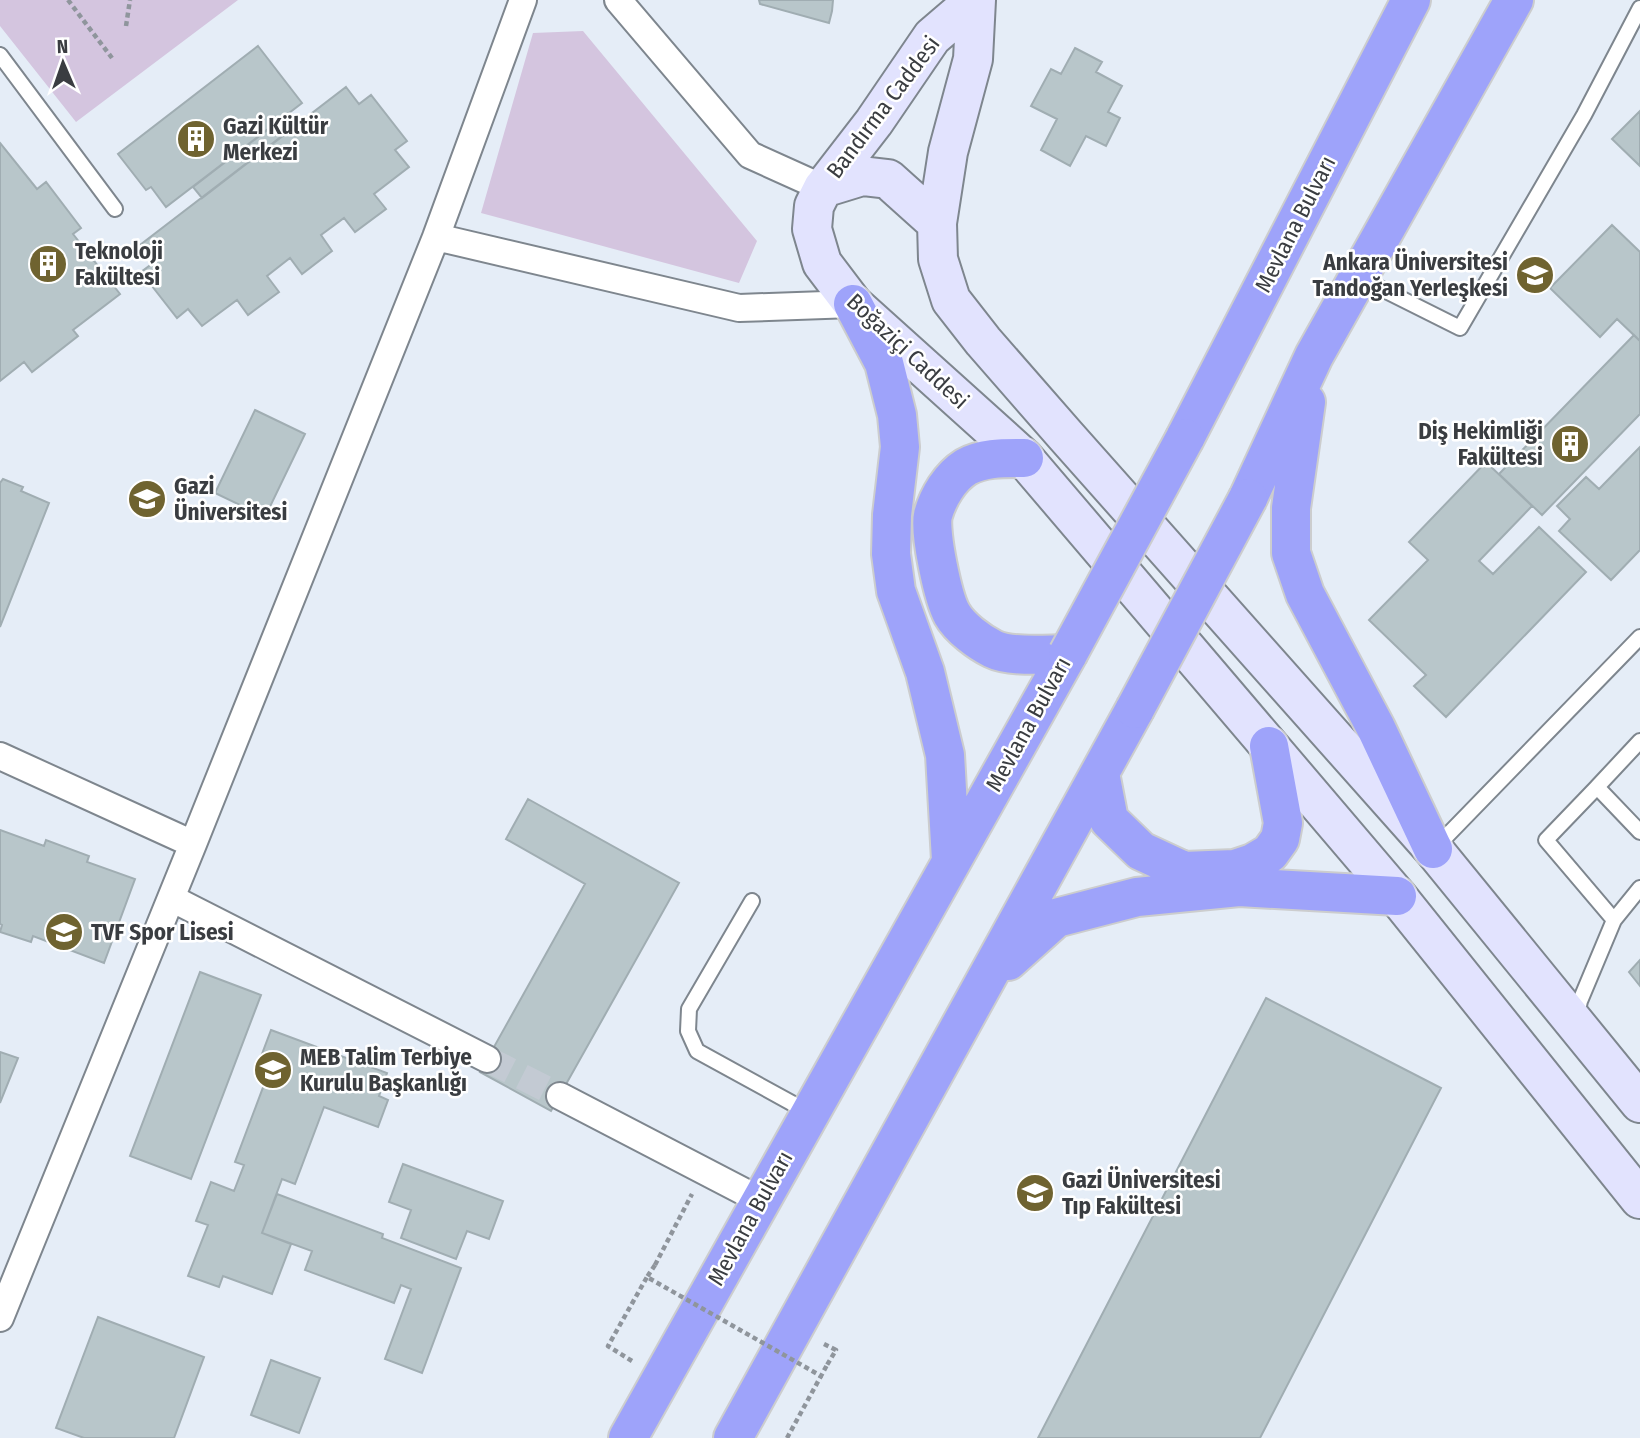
<svg xmlns="http://www.w3.org/2000/svg" width="1640" height="1438" font-family="'Fira Sans Condensed',sans-serif">
<rect width="100%" height="100%" fill="#e5edf7"/>
<!-- green -->
<path fill="#d4c5df" d="M 0,0 L 238,0 L 76,122 L 0,26 Z
M 583,31 L 757,241 L 739,283 L 481,213 L 533,33 Z"/>
<!-- building -->
<path fill="#b8c6ca" stroke="#a0adb2" stroke-width="2" d="M 759,0 L 833,0 L 832,11 L 829,23 L 760,4 Z
M 258,46 L 302,103 L 166,207 L 151,187 L 146,190 L 118,154 Z
M 1075,48 L 1102,62 L 1096,72 L 1122,86 L 1108,112 L 1120,118 L 1106,146 L 1086,136 L 1070,166 L 1041,150 L 1057,119 L 1031,106 L 1051,69 L 1061,74 Z
M 346,87 L 359,104 L 371,95 L 407,141 L 395,150 L 409,167 L 374,194 L 386,209 L 355,232 L 344,218 L 321,235 L 332,251 L 302,274 L 290,258 L 267,276 L 279,292 L 248,315 L 237,300 L 202,326 L 188,309 L 177,318 L 141,272 L 153,263 L 140,245 Z
M 1640,111 L 1640,166 L 1612,139 Z
M 275,124 L 284,135 L 202,198 L 193,187 Z
M 0,143 L 37,189 L 46,182 L 81,228 L 73,234 L 120,294 L 73,330 L 78,336 L 32,372 L 24,362 L 0,381 Z
M 1612,225 L 1640,252 L 1640,341 L 1617,319 L 1600,337 L 1550,288 Z
M 1634,335 L 1640,341 L 1640,414 L 1542,515 L 1499,474 Z
M 255,410 L 305,434 L 265,517 L 215,493 Z
M 1640,447 L 1640,550 L 1611,580 L 1559,531 L 1570,519 L 1557,506 L 1586,477 L 1599,489 Z
M 1486,462 L 1532,506 L 1479,561 L 1493,574 L 1539,527 L 1586,572 L 1446,717 L 1414,686 L 1426,675 L 1369,620 L 1428,560 L 1409,542 Z
M 3,479 L 23,487 L 21,491 L 49,503 L 0,627 L 0,483 Z
M 528,799 L 679,883 L 551,1111 L 480,1072 L 585,884 L 506,839 Z
M 0,830 L 44,846 L 46,840 L 89,856 L 87,862 L 135,879 L 104,963 L 33,936 L 31,942 L 0,932 L 2,925 L 0,924 Z
M 1640,960 L 1640,986 L 1629,972 Z
M 200,972 L 261,995 L 191,1179 L 130,1156 Z
M 1266,998 L 1441,1088 L 1260,1438 L 1038,1438 Z
M 271,1030 L 387,1073 L 379,1096 L 388,1100 L 378,1127 L 324,1107 L 295,1184 L 282,1179 L 262,1233 L 291,1244 L 272,1294 L 223,1276 L 219,1287 L 188,1276 L 208,1225 L 196,1221 L 211,1182 L 234,1191 L 244,1165 L 235,1162 L 268,1074 L 256,1070 Z
M 0,1052 L 18,1058 L 0,1103 Z
M 403,1164 L 503,1201 L 489,1239 L 467,1231 L 456,1259 L 401,1238 L 411,1210 L 389,1202 Z
M 277,1194 L 383,1234 L 382,1238 L 461,1268 L 422,1373 L 385,1359 L 411,1289 L 401,1285 L 394,1303 L 305,1270 L 312,1251 L 262,1233 Z
M 98,1317 L 204,1357 L 174,1438 L 84,1438 L 56,1428 Z
M 271,1360 L 320,1378 L 299,1433 L 251,1415 Z"/>
<g fill="none" stroke-linecap="round" stroke-linejoin="round">
<!-- street-tunnel -->
<path stroke="#c3cad3" stroke-width="26" stroke-dasharray="26 13" stroke-linecap="butt" d="M 487,1059 L 560,1096"/>
<defs>
<path id="lane" d="M 0,55 L 115,209
M 1360,278 L 1460,328 L 1584,115 L 1640,8
M 1597,787 L 1640,741
M 1436,847 L 1640,637
M 752,901 L 689,1009 L 688,1031 L 697,1051 L 808,1112
M 1614,920 L 1546,840 L 1597,787 L 1640,832
M 1576,1019 L 1580,1001 L 1614,920 L 1640,888"/>
<path id="street" d="M 618,0 L 750,155 L 823,188
M 436,237 L 739,308 L 853,304
M 0,756 L 193,844
M 171,898 L 487,1059
M 560,1096 L 760,1200
M 0,1318 L 193,844 L 436,237 L 523,0"/>
<path id="secondary" d="M 975,0 L 932,37 L 874,122 L 823,188 L 814,206 L 812,229 L 822,263 L 853,304 L 1024,458 L 1397,896 L 1640,1199
M 976,0 L 973,59 L 948,152 L 937,223 L 938,259 L 951,300 L 983,341 L 1066,436 L 1433,849 L 1640,1103
M 823,188 L 862,176 L 888,179 L 937,223"/>
<path id="highway" d="M 853,304 L 884,363 L 897,415 L 900,447 L 892,515 L 891,554 L 896,591 L 925,672 L 945,755 L 951,860
M 1306,402 L 1291,508 L 1291,553 L 1305,594 L 1376,728 L 1433,849
M 1185,438 L 1411,0
M 1248,498 L 1314,356 L 1514,0
M 1100,773 L 1109,820 L 1141,851 L 1184,871 L 1235,869 L 1253,863 L 1270,853 L 1280,839 L 1283,823 L 1269,746
M 1008,961 L 1056,918 L 1137,897 L 1239,887 L 1397,896
M 628,1438 L 1068,654 C 1047,654 1011,658 993,649 C 979,642 960,628 952,614 C 943,598 929,532 933,515 C 938,497 950,477 966,467 C 984,457 1005,458 1024,458
M 733,1438 L 1135,709"/>
</defs>
<!-- lane casing -->
<use href="#lane" stroke="#7e868e" stroke-width="18"/>
<!-- street casing -->
<use href="#street" stroke="#7e868e" stroke-width="30"/>
<!-- secondary casing -->
<use href="#secondary" stroke="#7e868e" stroke-width="42"/>
<!-- highway casing -->
<use href="#highway" stroke="#cccdce" stroke-width="42"/>
<!-- path -->
<path stroke="#8f959c" stroke-width="4.5" stroke-dasharray="5 3.5" stroke-linecap="butt" d="M 68,0 L 112,58
M 126,26 L 130,0
M 655,1265 L 692,1194
M 824,1344 L 836,1350 L 827,1365
M 632,1361 L 608,1346 L 647,1277
M 787,1438 L 821,1376"/>
<!-- lane -->
<use href="#lane" stroke="#fff" stroke-width="14"/>
<!-- street -->
<use href="#street" stroke="#fff" stroke-width="26"/>
<!-- secondary -->
<use href="#secondary" stroke="#e2e3fe" stroke-width="38"/>
<!-- highway -->
<use href="#highway" stroke="#9ea3fa" stroke-width="38"/>
<defs>
<path id="highway-bridge" d="M 1068,654 L 1185,438
M 1135,709 L 1248,498"/>
</defs>
<!-- highway-bridge casing -->
<use href="#highway-bridge" stroke="#cccdce" stroke-width="42" stroke-linecap="butt"/>
<!-- path-bridge -->
<path stroke="#8f959c" stroke-width="4.5" stroke-dasharray="5 3.5" stroke-linecap="butt" d="M 655,1265 L 647,1277 L 821,1376 L 827,1365"/>
<!-- highway-bridge -->
<use href="#highway-bridge" stroke="#9ea3fa" stroke-width="38"/>
</g>
<!-- icons -->
<defs>
<symbol id="building-disc" viewBox="-11 -11 22 22"><circle r="9.5" fill="#6f6330" stroke="#fff"/><path d="M-4-6H4V6H1V3H-1V6H-4ZM-2.5-4.3h1.7v1.8h-1.7ZM.8-4.3h1.7v1.8H.8ZM-2.5-1h1.7V.8h-1.7ZM.8-1h1.7V.8H.8Z" fill="#fff"/></symbol>
<symbol id="university-disc" viewBox="-11 -11 22 22"><circle r="9.5" fill="#6f6330" stroke="#fff"/><path d="M0-5L7-2L0 1L-7-2ZM-4 1L0 2.5L4 1V4Q0 6-4 4Z" fill="#fff"/></symbol>
<symbol id="school-disc" viewBox="-11 -11 22 22"><circle r="9.5" fill="#6f6330" stroke="#fff"/><path d="M0-5L7-2L0 1L-7-2ZM-4 1L0 2.5L4 1V4Q0 6-4 4Z" fill="#fff"/></symbol>
</defs>
<g fill-rule="evenodd">
<use href="#building-disc" x="174" y="117" width="44" height="44"/>
<use href="#building-disc" x="26" y="242" width="44" height="44"/>
<use href="#university-disc" x="1513" y="253" width="44" height="44"/>
<use href="#building-disc" x="1548" y="422" width="44" height="44"/>
<use href="#university-disc" x="125" y="477" width="44" height="44"/>
<use href="#school-disc" x="42" y="910" width="44" height="44"/>
<use href="#school-disc" x="251" y="1048" width="44" height="44"/>
<use href="#university-disc" x="1013" y="1171" width="44" height="44"/>
</g>
<g text-anchor="middle" dominant-baseline="central" stroke-width="5" stroke-linejoin="round" paint-order="stroke">
<!-- street labels -->
<g font-size="23" fill="#3a3d41" stroke="#fff">
<text transform="translate(883 107) rotate(-53)">Bandırma Caddesi</text>
<text transform="translate(1295 224) rotate(-63)">Mevlana Bulvarı</text>
<text transform="translate(908 351) rotate(43)">Boğaziçi Caddesi</text>
<text transform="translate(1028 724) rotate(-61)">Mevlana Bulvarı</text>
<text transform="translate(750 1218) rotate(-61)">Mevlana Bulvarı</text>
</g>
<!-- poi labels -->
<g font-size="23" font-weight="bold" fill="#3a3d41" stroke="#fff" text-anchor="start">
<text x="223" y="126">Gazi Kültür<tspan x="223" dy="26">Merkezi</tspan></text>
<text x="75" y="251">Teknoloji<tspan x="75" dy="26">Fakültesi</tspan></text>
<text x="1508" y="262" text-anchor="end">Ankara Üniversitesi<tspan x="1508" dy="26">Tandoğan Yerleşkesi</tspan></text>
<text x="1543" y="431" text-anchor="end">Diş Hekimliği<tspan x="1543" dy="26">Fakültesi</tspan></text>
<text x="174" y="486">Gazi<tspan x="174" dy="26">Üniversitesi</tspan></text>
<text x="91" y="932">TVF Spor Lisesi</text>
<text x="300" y="1057">MEB Talim Terbiye<tspan x="300" dy="26">Kurulu Başkanlığı</tspan></text>
<text x="1062" y="1180">Gazi Üniversitesi<tspan x="1062" dy="26">Tıp Fakültesi</tspan></text>
</g>
</g>
<!-- north arrow -->
<g transform="translate(63 63) rotate(358)" stroke="#ffffff" stroke-width="5" paint-order="stroke">
<path d="M0-5L12 26L0 18L-12 26Z" fill="#3a3d41"/>
<text y="-10" font-size="19" font-weight="bold" text-anchor="middle" fill="#3a3d41">N</text>
</g>
</svg>
